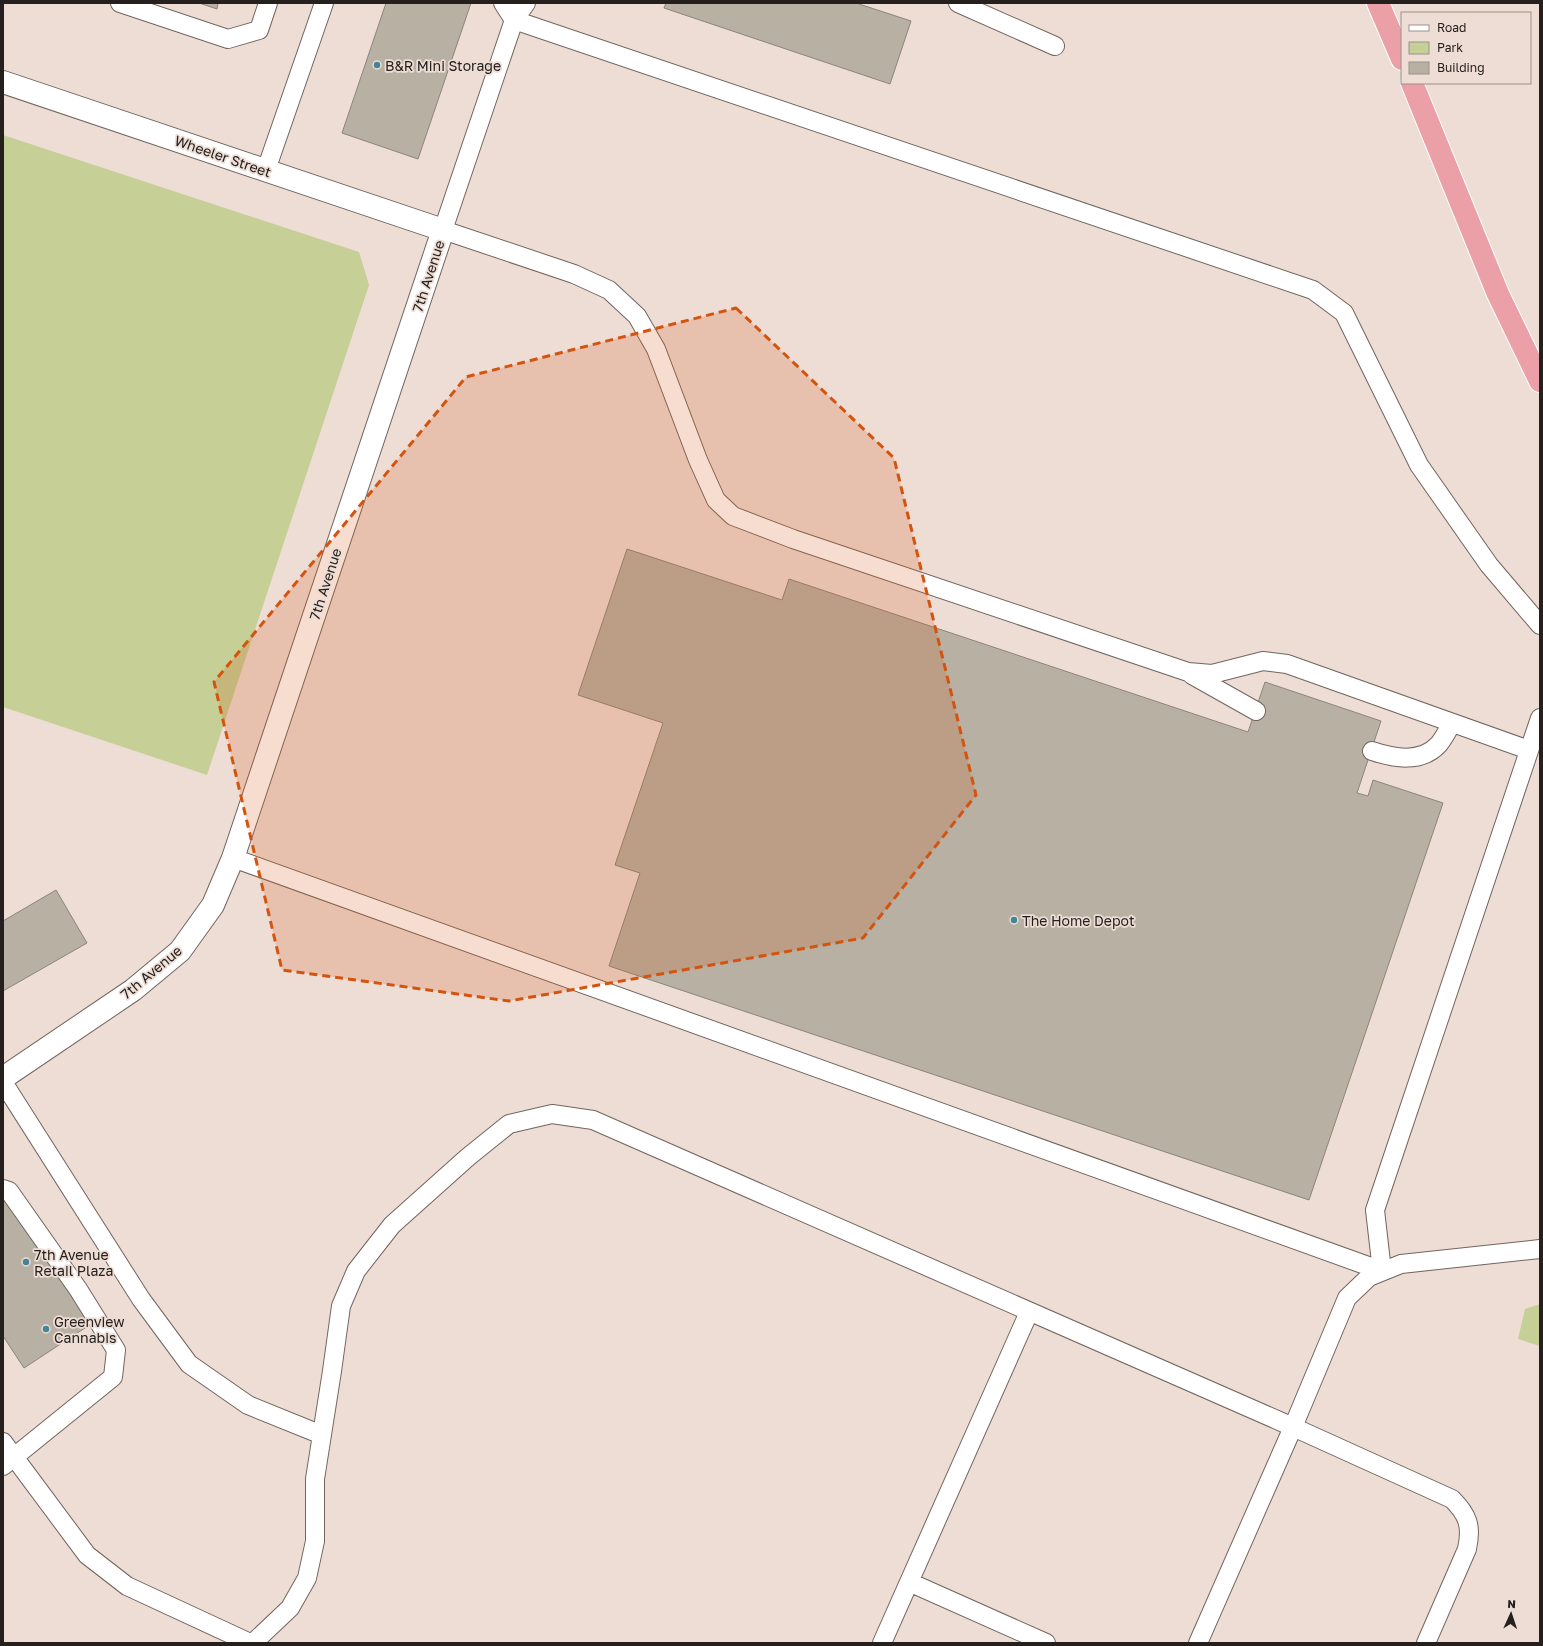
<svg xmlns="http://www.w3.org/2000/svg" width="1543" height="1646" font-family="'Golos Text',sans-serif">
<rect width="100%" height="100%" fill="#edddd5"/>
<!-- green -->
<path fill="#c5cf96" d="M 3,135 L 359,252 L 369,285 L 207,775 L 3,707 Z
M 1540,1304 L 1540,1346 L 1518,1339 L 1525,1309 Z"/>
<!-- building -->
<path fill="#b7b0a3" stroke="#8c8579" d="M 199,3 L 218,3 L 217,9 Z
M 386,3 L 471,3 L 418,159 L 342,133 Z
M 666,3 L 856,3 L 911,21 L 890,84 L 664,8 Z
M 627,549 L 782,600 L 789,579 L 1248,732 L 1265,682 L 1381,721 L 1357,793 L 1368,796 L 1373,780 L 1443,803 L 1309,1200 L 609,966 L 640,873 L 615,865 L 663,723 L 578,695 Z
M 56,890 L 87,943 L 3,991 L 3,921 Z
M 3,1199 L 8,1200 L 91,1324 L 24,1368 L 3,1336 Z"/>
<g fill="none" stroke-linecap="round" stroke-linejoin="round">
<defs>
<path id="service" d="M 120,3 L 228,39 L 259,30 L 268,3
M 503,3 L 514,20 L 1313,290 L 1344,313 L 1419,465 L 1489,565 L 1540,625
M 526,3 L 514,20 L 443,230 L 574,274 L 609,290 L 637,316 L 656,349 L 698,460 L 716,500 L 733,516 L 793,539 L 1188,672 L 1212,674 L 1263,661 L 1287,664 L 1529,750
M 958,3 L 1055,46
M 266,170 L 324,3
M 1192,675 L 1256,711
M 1372,751 C 1393,758 1421,764 1439,744 C 1444,738 1448,730 1452,723
M 233,858 L 1382,1271 L 1375,1210 L 1540,718
M 3,1082 L 141,1299 L 189,1364 L 248,1405 L 322,1435
M 3,1189 L 9,1191 L 78,1289 L 116,1350 L 113,1377 L 3,1466
M 3,1442 L 87,1555 L 127,1586 L 250,1643
M 909,1582 L 1046,1643
M 253,1643 L 290,1608 L 307,1578 L 315,1541 L 315,1479 L 332,1371 L 341,1306 L 356,1271 L 392,1225 L 468,1157 L 509,1124 L 552,1114 L 593,1120 L 1293,1427 L 1347,1298 L 1369,1277 L 1401,1264 L 1540,1249
M 882,1643 L 1029,1312
M 1198,1643 L 1293,1427 L 1452,1499 C 1468,1515 1472,1526 1467,1549 L 1426,1643"/>
<path id="tertiary" d="M 3,82 L 443,230 L 233,858 L 213,905 L 180,951 L 133,990 L 3,1078"/>
<path id="trunk" d="M 1378,3 L 1402,59
M 1412,83 L 1498,294 L 1540,381"/>
</defs>
<!-- service casing -->
<use href="#service" stroke="#72655e" stroke-width="20"/>
<!-- tertiary casing -->
<use href="#tertiary" stroke="#72655e" stroke-width="24"/>
<!-- trunk casing -->
<use href="#trunk" stroke="#fff" stroke-width="24"/>
<!-- service -->
<use href="#service" stroke="#fff" stroke-width="18"/>
<!-- tertiary -->
<use href="#tertiary" stroke="#fff" stroke-width="22"/>
<!-- trunk -->
<use href="#trunk" stroke="#eb9fa7" stroke-width="22"/>
</g>
<!-- marked area -->
<path fill="#d4530e" fill-opacity="0.2" stroke="#d4530e" stroke-width="3" stroke-dasharray="8 5" stroke-linejoin="round" d="M 736,308 L 894,458 L 976,795 L 863,938 L 509,1001 L 282,970 L 214,682 L 466,377 Z"/>
<!-- markers -->
<g fill="#448497" stroke="#edddd5" stroke-width="1.5">
<circle cx="377" cy="65" r="4"/>
<circle cx="1014" cy="920" r="4"/>
<circle cx="26" cy="1262" r="4"/>
<circle cx="46" cy="1329" r="4"/>
</g>
<g text-anchor="middle" dominant-baseline="central" stroke-width="3.5" stroke-linejoin="round" paint-order="stroke">
<!-- poi labels -->
<g font-size="14" fill="#25201d" stroke="#edddd5" text-anchor="start">
<text x="385" y="65">B&amp;R Mini Storage</text>
<text x="1022" y="920">The Home Depot</text>
<text x="34" y="1254">7th Avenue<tspan x="34" dy="16">Retail Plaza</tspan></text>
<text x="54" y="1321">Greenview<tspan x="54" dy="16">Cannabis</tspan></text>
</g>
<!-- street labels -->
<g font-size="14" fill="#25201d" stroke="#edddd5">
<text transform="translate(223 156) rotate(19)">Wheeler Street</text>
<text transform="translate(428 276) rotate(-72)">7th Avenue</text>
<text transform="translate(325 584) rotate(-72)">7th Avenue</text>
<text transform="translate(151 972) rotate(-40)">7th Avenue</text>
</g>
</g>
<!-- border -->
<rect width="1543" height="1646" fill="none" stroke="#25201d" stroke-width="8"/>
<!-- legend -->
<rect x="1401" y="12" width="130" height="72" fill="#edddd5" stroke="#9d918b"/>
<rect x="1409" y="25" width="20" height="6" fill="#ffffff" stroke="#9d918b"/>
<text x="1437" y="32" font-size="12" fill="#25201d">Road</text>
<rect x="1409" y="42" width="20" height="12" fill="#c5cf96" stroke="#9d918b"/>
<text x="1437" y="52" font-size="12" fill="#25201d">Park</text>
<rect x="1409" y="62" width="20" height="12" fill="#b7b0a3" stroke="#9d918b"/>
<text x="1437" y="72" font-size="12" fill="#25201d">Building</text>
<!-- north arrow -->
<g transform="translate(1511 1614) rotate(3)" stroke="#edddd5" stroke-width="3" paint-order="stroke">
<path d="M0-3L7 15L0 10L-7 15Z" fill="#25201d"/>
<text y="-6" font-size="11" font-weight="bold" text-anchor="middle" fill="#25201d">N</text>
</g>
</svg>
